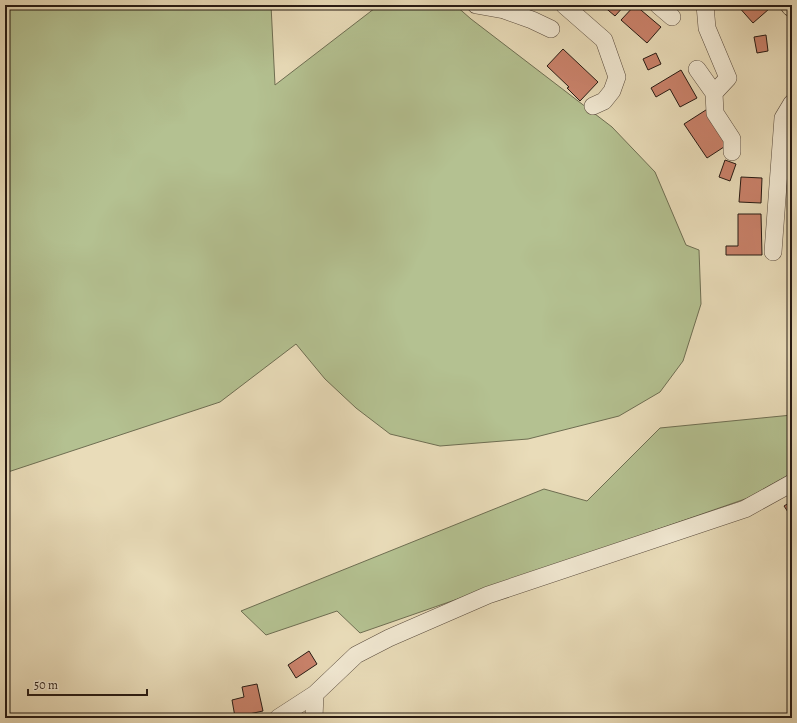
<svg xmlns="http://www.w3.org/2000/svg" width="797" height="723" font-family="Alegreya,serif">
<rect width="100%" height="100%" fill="#e9dcb9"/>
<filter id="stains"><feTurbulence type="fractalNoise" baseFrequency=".005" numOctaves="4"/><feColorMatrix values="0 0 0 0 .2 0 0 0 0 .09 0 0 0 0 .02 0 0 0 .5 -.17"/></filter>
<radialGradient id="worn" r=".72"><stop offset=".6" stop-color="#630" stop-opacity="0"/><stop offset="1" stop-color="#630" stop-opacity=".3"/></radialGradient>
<!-- green -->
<path fill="#b4c191" stroke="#6e6e52" d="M 5,5 L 271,5 L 275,85 L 379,5 L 455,5 L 471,19 L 612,127 L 655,172 L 686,245 L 699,250 L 701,304 L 683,361 L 660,392 L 619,416 L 528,439 L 440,446 L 390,434 L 356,408 L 325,379 L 296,344 L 220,402 L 5,473 Z
M 792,415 L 792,473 L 748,498 L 360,633 L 337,611 L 266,635 L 241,611 L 544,489 L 587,501 L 660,428 Z"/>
<!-- building -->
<path fill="#ca826b" stroke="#271a13" d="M 602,5 L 625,5 L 615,16 Z
M 635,5 L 661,27 L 647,43 L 621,20 Z
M 737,5 L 766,5 L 769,9 L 753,23 Z
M 766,35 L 768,51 L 757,53 L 754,37 Z
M 563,49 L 598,82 L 580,101 L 567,88 L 569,87 L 547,66 Z
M 656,53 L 661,64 L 648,70 L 643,59 Z
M 681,70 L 697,98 L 680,107 L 670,89 L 656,97 L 651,88 Z
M 709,108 L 727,145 L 707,158 L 684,124 Z
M 725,160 L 736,164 L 730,181 L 719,177 Z
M 741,177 L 762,178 L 761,203 L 739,202 Z
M 738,214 L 761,214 L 762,255 L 726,255 L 726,246 L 738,246 Z
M 792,501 L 792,518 L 784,506 Z
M 309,651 L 317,664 L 296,678 L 288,665 Z
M 257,684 L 263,711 L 235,717 L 232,700 L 244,697 L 242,687 Z"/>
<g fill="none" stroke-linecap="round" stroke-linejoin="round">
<defs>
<path id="minor" d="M 476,5 L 504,10 L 532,20 L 551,29
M 564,5 L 604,40 L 617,77 L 612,91 L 604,101 L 593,106
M 658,5 L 672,17
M 697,69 L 714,93 L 728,78 L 707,28 L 705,5
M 714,93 L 715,113 L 732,139 L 732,152
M 773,252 L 783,118 L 792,103
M 278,718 L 315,694 L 356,655 L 389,638 L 488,595 L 745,509 L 792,483
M 314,718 L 315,694"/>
<path id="major" d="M 791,5 L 792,6"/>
</defs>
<!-- minor casing -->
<use href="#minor" stroke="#584a3c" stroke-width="18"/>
<!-- major casing -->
<use href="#major" stroke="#271a13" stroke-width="22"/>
<!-- minor -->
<use href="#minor" stroke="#f1e8d2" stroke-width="17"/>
<!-- major -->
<use href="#major" stroke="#e9dcb9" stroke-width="21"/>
</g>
<!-- margin -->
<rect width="797" height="723" fill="none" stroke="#e9dcb9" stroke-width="20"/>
<rect x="6" y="6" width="785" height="711" fill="none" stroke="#271a13" stroke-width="2"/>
<rect x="10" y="10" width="777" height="703" fill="none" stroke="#271a13"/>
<!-- scale -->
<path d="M28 689v6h119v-6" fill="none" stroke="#271a13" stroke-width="2"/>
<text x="34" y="689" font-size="12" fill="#271a13" stroke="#f1e8d2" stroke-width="3" paint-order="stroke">50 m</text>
<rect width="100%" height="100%" filter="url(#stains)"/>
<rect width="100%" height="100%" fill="url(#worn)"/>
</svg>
